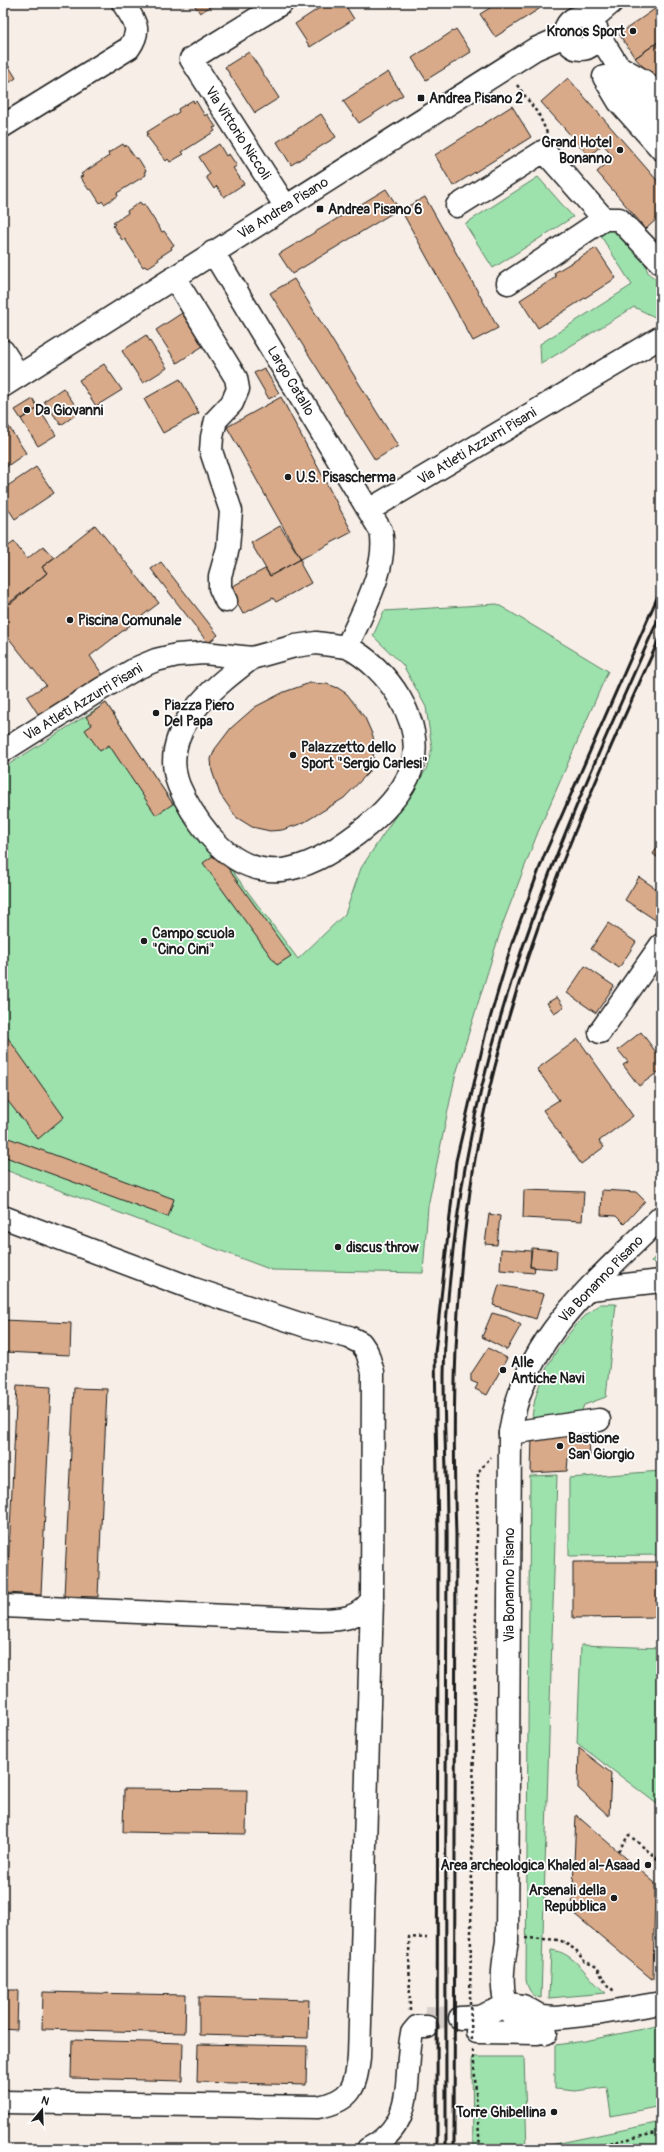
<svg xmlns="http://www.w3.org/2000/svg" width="664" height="2152" font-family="Pangolin,sans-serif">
<rect width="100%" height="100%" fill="#f7eee7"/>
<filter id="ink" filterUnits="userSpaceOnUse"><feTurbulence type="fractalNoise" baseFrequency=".025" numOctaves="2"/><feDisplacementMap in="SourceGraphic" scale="8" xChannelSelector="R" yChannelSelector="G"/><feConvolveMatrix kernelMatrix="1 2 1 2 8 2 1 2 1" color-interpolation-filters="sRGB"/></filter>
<g filter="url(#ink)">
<!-- green -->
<path fill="#9de2ad" stroke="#5c7f64" d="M 538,177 L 573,217 L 493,268 L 465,224 Z
M 614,226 L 646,262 C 646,274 650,276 661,281 L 661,320 L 634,307 L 541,364 L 540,344 L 632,285 L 599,233 Z
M 497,604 L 608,671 L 538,832 L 503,923 L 455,1077 L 428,1206 L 423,1273 L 272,1270 L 3,1169 L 3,768 L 106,703 L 173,804 L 180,801 L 298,959 L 345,914 L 361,868 L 426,770 L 432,748 L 426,707 L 403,665 L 373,636 L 384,611 Z
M 661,1250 L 661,1264 L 651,1262 Z
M 600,1304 L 616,1304 L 606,1397 L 584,1405 L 580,1415 L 532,1425 C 531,1382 565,1328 600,1304 Z
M 661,1471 L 661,1555 L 569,1556 L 569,1478 Z
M 557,1475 L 541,1998 C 531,1996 528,1989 526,1980 L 530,1476 Z
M 581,1645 L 661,1648 L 661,1807 L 577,1743 Z
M 551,1950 C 575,1952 588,1979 606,1993 L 549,1998 Z
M 661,2025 L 661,2106 L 611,2116 L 607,2087 L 575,2091 L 555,2089 L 555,2045 L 585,2041 Z
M 472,2057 L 524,2057 L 527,2149 L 473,2149 Z
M 661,2122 L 661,2148 L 531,2149 Z"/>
<!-- building -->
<path fill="#d8aa89" stroke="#1c1c1c" d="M 193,3 L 216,3 L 200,13 Z
M 327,3 L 344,3 L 354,19 L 310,47 L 295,24 Z
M 498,3 L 536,3 L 539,9 L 495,37 L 480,14 Z
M 659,6 L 661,9 L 661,40 L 635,58 L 619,34 Z
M 456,29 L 471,52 L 426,80 L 412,58 Z
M 661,40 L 661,86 L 635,58 Z
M 249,52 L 279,98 L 255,113 L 225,67 Z
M 3,57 L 16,78 L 3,87 Z
M 388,72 L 403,95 L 359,123 L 343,101 Z
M 568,78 L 661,185 L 661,215 L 646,229 L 597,172 L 614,157 L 603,144 L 589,156 L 541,102 Z
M 193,100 L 194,103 L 196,101 L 205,116 L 207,114 L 216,127 L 213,128 L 215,131 L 182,152 L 184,154 L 170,162 L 168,159 L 166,161 L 146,135 L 148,134 L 147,132 L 179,112 L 178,109 Z
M 512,106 L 531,137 L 453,186 L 435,155 Z
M 321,114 L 336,137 L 291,165 L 277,142 Z
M 123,144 L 125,147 L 126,145 L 136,159 L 138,158 L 146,171 L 144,172 L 146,175 L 117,193 L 118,196 L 104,204 L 102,201 L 100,203 L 91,189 L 89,190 L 80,177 L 83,176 L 81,174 L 109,156 L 108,153 Z
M 219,144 L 226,156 L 229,154 L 237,166 L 233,168 L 244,184 L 224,197 L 217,186 L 214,189 L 206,177 L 210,174 L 199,157 Z
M 386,189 L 399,209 L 292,274 L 279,254 Z
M 425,197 L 498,328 L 473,341 L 401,210 Z
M 140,202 L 142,205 L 144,204 L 162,232 L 164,231 L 174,245 L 171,247 L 172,249 L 158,258 L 159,260 L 147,268 L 145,266 L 143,267 L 125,239 L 122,240 L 113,226 L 115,224 L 113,223 L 128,213 L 127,211 Z
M 596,248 L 616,278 L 538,328 L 520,300 L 556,277 L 554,273 Z
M 294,279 L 398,446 L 375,460 L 270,293 Z
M 182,313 L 203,346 L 177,363 L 156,330 Z
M 146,335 L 167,368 L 143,383 L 122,351 Z
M 104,364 L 122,390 L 96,406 L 79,380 Z
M 264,368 L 279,393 L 269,399 L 254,373 Z
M 180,379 L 199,413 L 163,433 L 144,399 Z
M 63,388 L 80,412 L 61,425 L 44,401 Z
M 281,397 L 352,532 L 301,559 L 227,427 Z
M 33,399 L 38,408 L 21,419 L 15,410 Z
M 38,408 L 56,435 L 38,446 L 21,419 Z
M 5,421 L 26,453 L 3,469 L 3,422 Z
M 36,467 L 54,493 L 15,519 L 3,501 L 3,489 Z
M 95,525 L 159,603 L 90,656 L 104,677 L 42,720 L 27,697 L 46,685 L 3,631 L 3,608 L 47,573 L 42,567 Z
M 280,526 L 301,559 L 270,576 L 251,543 Z
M 14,542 L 27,559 L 43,546 L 54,558 L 42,567 L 47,573 L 10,604 L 3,596 L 3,550 Z
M 301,559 L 301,565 L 311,583 L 276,602 L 273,598 L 243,614 L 229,588 L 265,569 L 270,576 Z
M 161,562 L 218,635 L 208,643 L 151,569 Z
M 310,683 L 327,684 L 338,688 L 347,694 L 365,718 L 373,736 L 374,744 L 373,760 L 369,772 L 344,798 L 303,823 L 282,830 L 270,831 L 252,827 L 236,817 L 220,794 L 212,771 L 211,759 L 215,749 L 231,728 L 255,707 L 284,692 Z
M 106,703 L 173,804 L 156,815 L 109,745 L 100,751 L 85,730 L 92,725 L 86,717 Z
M 661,842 L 661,860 L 653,854 Z
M 217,853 L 291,956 L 277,965 L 203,863 Z
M 639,877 L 661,892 L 661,915 L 657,921 L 625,900 Z
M 608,923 L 636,942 L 619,968 L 591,949 Z
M 585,966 L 614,986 L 596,1013 L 567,993 Z
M 557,997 L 564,1007 L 554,1013 L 547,1003 Z
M 3,1031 L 64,1117 L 38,1139 L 3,1095 Z
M 641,1032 L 661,1059 L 661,1070 L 639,1086 L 623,1065 L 628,1062 L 618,1050 Z
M 578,1039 L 633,1116 L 599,1141 L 604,1147 L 581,1164 L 543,1110 L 559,1100 L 537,1069 Z
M 3,1136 L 174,1199 L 168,1217 L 3,1156 Z
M 524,1190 L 584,1192 L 582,1221 L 523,1218 Z
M 602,1190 L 636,1192 L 645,1201 L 624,1224 L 616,1216 L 601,1215 Z
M 489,1214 L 500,1216 L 497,1245 L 485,1244 Z
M 532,1248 L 557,1250 L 556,1269 L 530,1267 Z
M 501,1249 L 531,1251 L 530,1267 L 535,1267 L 534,1273 L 500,1270 Z
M 499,1285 L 544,1294 L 536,1319 L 493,1305 Z
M 492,1313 L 507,1317 L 521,1325 L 507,1350 L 482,1337 Z
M 3,1320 L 71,1323 L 70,1355 L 3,1352 Z
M 488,1348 L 507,1358 L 487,1395 L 475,1389 L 478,1384 L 471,1381 L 471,1374 Z
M 17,1385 L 51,1387 L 41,1595 L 7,1593 Z
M 74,1388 L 107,1389 L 98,1597 L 64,1596 Z
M 588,1428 L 590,1456 L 568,1458 L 567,1471 L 531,1473 L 532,1436 Z
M 573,1562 L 661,1562 L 661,1617 L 573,1618 Z
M 579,1748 L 611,1773 L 609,1816 L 578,1788 Z
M 124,1789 L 247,1790 L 246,1834 L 123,1832 Z
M 576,1815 L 655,1883 L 653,1980 L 572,1912 Z
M 3,1990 L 18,1990 L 17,2030 L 3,2029 Z
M 43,1992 L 186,1995 L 185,2033 L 42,2029 Z
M 199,1997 L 309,2000 L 308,2038 L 199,2035 Z
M 72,2040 L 183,2043 L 182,2081 L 71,2078 Z
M 198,2044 L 307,2046 L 306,2085 L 197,2082 Z"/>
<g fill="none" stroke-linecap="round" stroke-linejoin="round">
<!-- major-tunnel -->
<path stroke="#d6cec9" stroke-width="22" stroke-dasharray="22 11" stroke-linecap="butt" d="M 425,2017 L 460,2018"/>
<defs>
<path id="minor" d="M 282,3 L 191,59 L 286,207
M565 33a16 16 0 1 1 32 0a16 16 0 1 1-32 0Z
M 591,20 L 611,3
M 598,34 L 618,66 L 635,100 L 661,128
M 618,66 L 644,81 L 661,99
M 604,77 L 619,102 L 661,149
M 3,126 L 129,48 C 143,28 134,21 123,3
M 457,206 L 544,151 L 604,219
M 174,277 L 236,378 L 238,389 L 232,403 L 216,420 L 212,437 L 211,451 L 231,511 L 228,548 L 220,576 L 220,588 L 226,601
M 508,283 L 604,219 L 619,219 L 661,263
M 3,351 L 19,376
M 3,386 L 535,49 L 565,36
M 369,510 L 661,337
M 252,658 C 214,687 157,730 179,786 C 187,805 197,820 210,836 C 257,891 307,872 357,834 C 378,818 402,795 411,770 C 427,723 387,667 347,647
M 3,751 L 101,689 L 137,668 L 156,660 L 177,655 L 204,653 L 252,658 L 295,646 L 316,643 L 347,647 C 361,614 389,567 381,531 L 213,252
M 600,1032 L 661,945
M 3,1217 L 194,1289 L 306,1326 L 349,1337 L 361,1343 L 367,1352 L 373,1372 L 372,1599 C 359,1619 341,1620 320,1620 L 3,1606
M 590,1289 L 661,1281
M 510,1433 L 599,1420
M 3,2102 L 318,2107 C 351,2101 356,2087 359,2057 L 372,1599"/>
<path id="major" d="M 460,2018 L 479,2017 L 511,2004 L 523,2006 L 542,2017 L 556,2018 L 602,2013 L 661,2003
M 477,2032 L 538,2033
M 546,2033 C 495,2024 500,1982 507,1941 L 510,1433 C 524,1336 596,1283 661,1217
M 368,2149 C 418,2123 403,2077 412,2033 L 417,2027 L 427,2027"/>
</defs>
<!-- minor casing -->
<use href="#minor" stroke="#1c1c1c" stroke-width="25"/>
<!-- major casing -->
<use href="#major" stroke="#1c1c1c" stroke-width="25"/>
<!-- path -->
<path stroke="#1c1c1c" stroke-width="2.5" stroke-dasharray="3 3" stroke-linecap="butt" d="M 517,85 L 539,115 L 547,133
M 618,1851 L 629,1835 L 661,1862
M 525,1938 L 560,1940 L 576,1950 L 584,1961 L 597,1967 L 606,1984 L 614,1991
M 470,1999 L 478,1472 L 491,1457
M 410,2011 L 409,1937 L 427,1938
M 473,2050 L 480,2149
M 581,2149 L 661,2132"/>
<!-- minor -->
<use href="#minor" stroke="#fff" stroke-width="22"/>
<!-- major -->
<use href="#major" stroke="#fff" stroke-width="22"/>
<!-- rail -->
<path stroke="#1c1c1c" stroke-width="3" d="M 437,2149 L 438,1535 L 435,1353 L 456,1161 L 486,1032 L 512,943 L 544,856 L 661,589
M 446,2149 C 445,1951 446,1754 447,1556 C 448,1496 444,1435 444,1375 C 445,1304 454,1232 466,1162 C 500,969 581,791 661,613
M 454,2149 L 456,1535 C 452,1411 454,1287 474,1165 C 505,979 584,805 661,635"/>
<!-- path-bridge -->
<path stroke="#1c1c1c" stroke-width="2.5" stroke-dasharray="3 3" stroke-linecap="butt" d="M 470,2001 L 472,2042"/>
</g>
</g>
<!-- markers -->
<g fill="#1c1c1c" stroke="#fff" stroke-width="1.5">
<circle cx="633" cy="31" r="4"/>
<rect x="417" y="94" width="8" height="8" rx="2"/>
<circle cx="620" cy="150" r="4"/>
<rect x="316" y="205" width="8" height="8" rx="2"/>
<circle cx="27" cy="410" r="4"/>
<circle cx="288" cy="477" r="4"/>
<circle cx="70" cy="620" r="4"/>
<circle cx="156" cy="713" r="4"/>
<circle cx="293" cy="755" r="4"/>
<circle cx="144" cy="941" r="4"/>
<circle cx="338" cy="1247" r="4"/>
<circle cx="503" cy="1370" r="4"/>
<circle cx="560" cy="1446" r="4"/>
<circle cx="648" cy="1865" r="4"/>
<circle cx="614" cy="1898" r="4"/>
<circle cx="554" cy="2112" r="4"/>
</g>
<g text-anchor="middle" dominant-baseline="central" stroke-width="3.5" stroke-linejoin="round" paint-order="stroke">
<!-- poi labels -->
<g font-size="14" font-weight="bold" fill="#1c1c1c" stroke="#fff" text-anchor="start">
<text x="625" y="31" text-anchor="end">Kronos Sport</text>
<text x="429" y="98">Andrea Pisano 2</text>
<text x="612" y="142" text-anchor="end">Grand Hotel<tspan x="612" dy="16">Bonanno</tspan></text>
<text x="328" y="209">Andrea Pisano 6</text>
<text x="35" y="410">Da Giovanni</text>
<text x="296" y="477">U.S. Pisascherma</text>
<text x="78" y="620">Piscina Comunale</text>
<text x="164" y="705">Piazza Piero<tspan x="164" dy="16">Del Papa</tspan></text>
<text x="301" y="747">Palazzetto dello<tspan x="301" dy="16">Sport "Sergio Carlesi"</tspan></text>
<text x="152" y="933">Campo scuola<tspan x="152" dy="16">"Cino Cini"</tspan></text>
<text x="346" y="1247">discus throw</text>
<text x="511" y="1362">Alle<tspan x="511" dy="16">Antiche Navi</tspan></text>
<text x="568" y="1438">Bastione<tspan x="568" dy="16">San Giorgio</tspan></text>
<text x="640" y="1865" text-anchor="end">Area archeologica Khaled al-Asaad</text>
<text x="606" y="1890" text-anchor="end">Arsenali della<tspan x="606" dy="16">Repubblica</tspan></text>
<text x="546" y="2112" text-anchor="end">Torre Ghibellina</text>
</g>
<!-- street labels -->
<g font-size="14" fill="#1c1c1c" stroke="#fff">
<text transform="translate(238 133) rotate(57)">Via Vittorio Niccoli</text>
<text transform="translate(283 208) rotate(-32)">Via Andrea Pisano</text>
<text transform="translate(291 381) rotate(59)">Largo Catallo</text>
<text transform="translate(477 446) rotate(-31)">Via Atleti Azzurri Pisani</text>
<text transform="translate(83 702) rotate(-31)">Via Atleti Azzurri Pisani</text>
<text transform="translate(601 1279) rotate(-46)">Via Bonanno Pisano</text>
<text transform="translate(509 1585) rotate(-90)">Via Bonanno Pisano</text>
</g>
</g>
<!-- margin -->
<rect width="664" height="2152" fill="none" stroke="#fff" stroke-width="16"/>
<rect x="8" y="8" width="648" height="2136" fill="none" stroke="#1c1c1c" stroke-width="1.5" filter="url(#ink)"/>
<!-- north arrow -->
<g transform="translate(42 2110) rotate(19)" stroke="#ffffff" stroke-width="3" paint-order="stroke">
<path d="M0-3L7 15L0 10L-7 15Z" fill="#1c1c1c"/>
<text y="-6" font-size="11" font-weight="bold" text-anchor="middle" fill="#1c1c1c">N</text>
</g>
</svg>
